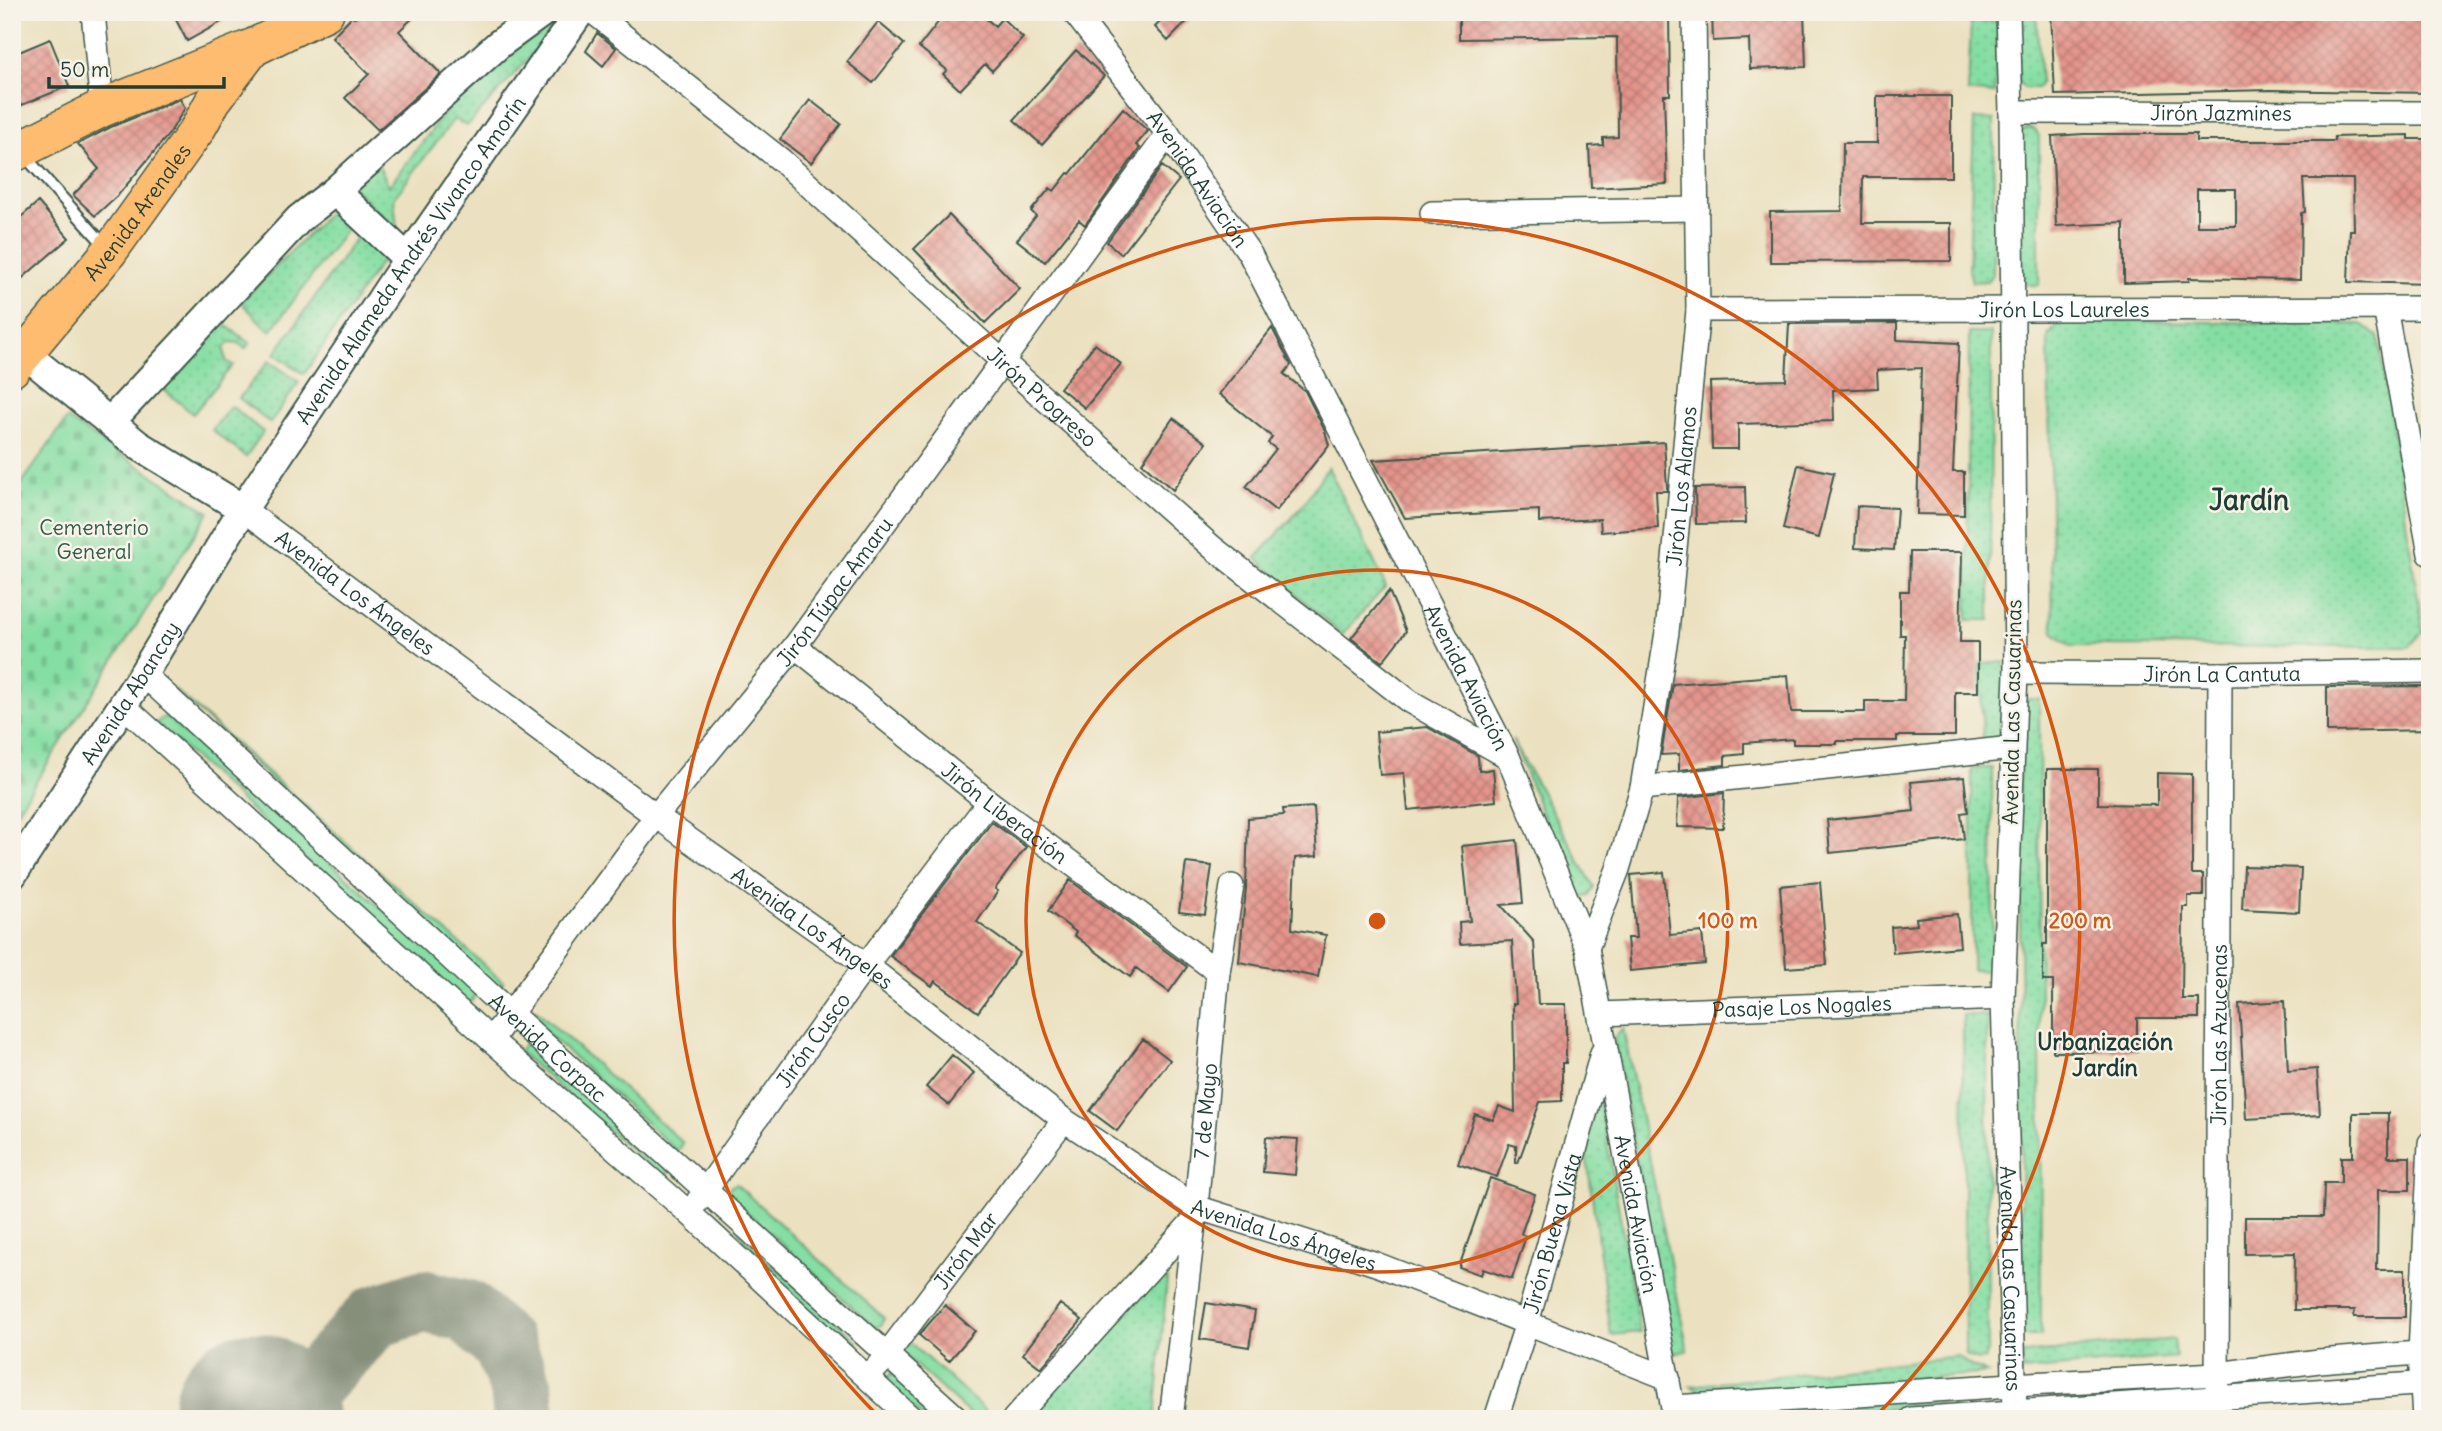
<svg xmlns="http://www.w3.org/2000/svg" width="2442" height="1431" font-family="Delius,sans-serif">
<defs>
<pattern id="cemetery-stones" width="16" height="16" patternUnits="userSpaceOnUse" patternTransform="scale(1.75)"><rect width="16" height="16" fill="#85dea3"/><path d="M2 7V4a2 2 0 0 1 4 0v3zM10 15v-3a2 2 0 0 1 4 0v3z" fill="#72bf8d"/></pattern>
<pattern id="park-dots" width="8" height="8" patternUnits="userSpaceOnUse" patternTransform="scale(1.75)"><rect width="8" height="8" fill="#85dea3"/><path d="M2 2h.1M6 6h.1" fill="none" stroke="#72bf8d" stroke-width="1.8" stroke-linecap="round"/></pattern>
<pattern id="building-cross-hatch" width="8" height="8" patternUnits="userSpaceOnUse" patternTransform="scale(1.75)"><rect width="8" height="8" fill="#e4948b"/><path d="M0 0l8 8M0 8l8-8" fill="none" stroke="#b87a72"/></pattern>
</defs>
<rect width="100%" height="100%" fill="#f7f3e8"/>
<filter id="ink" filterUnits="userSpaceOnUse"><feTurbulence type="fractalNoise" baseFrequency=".0143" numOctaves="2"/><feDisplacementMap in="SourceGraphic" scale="14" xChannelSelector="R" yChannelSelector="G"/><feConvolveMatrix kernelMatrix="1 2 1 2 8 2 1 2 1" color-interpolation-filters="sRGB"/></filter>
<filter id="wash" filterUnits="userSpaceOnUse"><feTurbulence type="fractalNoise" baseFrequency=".00686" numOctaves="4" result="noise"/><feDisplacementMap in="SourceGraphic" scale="28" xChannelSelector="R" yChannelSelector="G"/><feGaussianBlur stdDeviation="1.57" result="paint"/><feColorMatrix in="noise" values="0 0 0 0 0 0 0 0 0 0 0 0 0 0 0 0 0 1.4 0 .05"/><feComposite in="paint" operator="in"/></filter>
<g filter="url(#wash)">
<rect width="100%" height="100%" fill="#ebe1c0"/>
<!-- built -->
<path fill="#f7cfd4" d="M 2240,1409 L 2240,1419 L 2104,1419 Z"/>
<!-- green -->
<path fill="#85dea3" stroke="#528e6c" stroke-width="2" d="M 173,688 L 503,982 L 498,991 Z
M 165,716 L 476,992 L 472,1001 L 464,1005 L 156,723 Z
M 535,1009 L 683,1143 L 678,1152 L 527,1015 Z
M 526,1041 L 670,1171 L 663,1178 L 519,1052 Z
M 736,1184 L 884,1318 L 882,1325 L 875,1328 L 727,1194 L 730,1187 Z
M 713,1210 L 858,1342 L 852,1349 L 707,1217 Z
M 910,1343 L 988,1413 L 986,1419 L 975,1419 L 902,1353 Z
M 892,1372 L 949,1419 L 924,1419 L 885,1383 Z"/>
<!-- cemetery -->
<path fill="url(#cemetery-stones)" stroke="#528e6c" stroke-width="2" d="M 67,419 L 209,512 L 12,819 L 12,497 Z"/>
<!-- park -->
<path fill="url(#park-dots)" stroke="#528e6c" stroke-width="2" d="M 549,12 L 570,13 L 467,126 L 454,119 L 394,198 L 397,230 L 349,184 L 377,162 L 389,186 L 447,110 L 484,69 Z
M 2016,12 L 2036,12 L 2041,82 L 2038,88 L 2024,88 L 2018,82 Z
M 1971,21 L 1998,22 L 1995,93 L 1968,92 Z
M 1974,119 L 1994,120 L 1993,274 L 1987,281 L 1972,282 L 1969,270 Z
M 2030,128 L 2035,130 L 2039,136 L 2039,285 C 2030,286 2027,285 2020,279 L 2021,131 Z
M 334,208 L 352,222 L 271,331 L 267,329 L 241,302 Z
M 359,234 L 385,256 L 304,374 L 275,354 Z
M 217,319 L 250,343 L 245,349 L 239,343 L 230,342 L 224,348 L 226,361 L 233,365 L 193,414 L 156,383 Z
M 2062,320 L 2361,324 L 2378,336 L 2423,632 L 2409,647 L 2071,646 L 2053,632 L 2048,336 Z
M 1969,333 L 1991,333 L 1990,620 L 1967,620 Z
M 269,361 L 299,382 L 270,423 L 239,398 Z
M 231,406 L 263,432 L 246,457 L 212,430 Z
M 1328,467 L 1386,586 L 1342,635 L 1256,558 L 1300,509 Z
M 2004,662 L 2008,741 L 1983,742 L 1980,664 Z
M 2019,699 L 2039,699 L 2041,1336 L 2022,1336 Z
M 1512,739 L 1594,887 L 1588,896 L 1579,898 L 1572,887 Z
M 1972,768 L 1992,768 L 1993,971 L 1972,970 Z
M 1963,1015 L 1987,1015 L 1988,1351 L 1985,1359 L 1978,1360 L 1967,1356 L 1965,1351 Z
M 1623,1028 L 1688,1351 L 1671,1353 L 1614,1038 Z
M 1598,1090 L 1640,1332 L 1611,1335 L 1585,1145 Z
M 1170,1244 L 1155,1419 L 1024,1419 Z
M 2174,1339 L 2176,1357 L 2023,1371 L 2022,1354 Z
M 1958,1356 L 1967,1364 L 1987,1373 L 1708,1397 L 1691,1386 Z
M 2358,1368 L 2358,1376 L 2252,1385 L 2250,1379 Z
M 2172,1387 L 2049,1398 L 2048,1394 Z
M 1961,1396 L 1961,1402 L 1772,1419 L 1729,1419 L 1729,1416 Z"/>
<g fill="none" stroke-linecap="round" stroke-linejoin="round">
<!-- taxiway -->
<path stroke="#858f7a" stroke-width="63" d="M 279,1419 L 375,1317 L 423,1301 L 467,1311 L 504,1346 L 522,1390 L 524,1419"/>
<!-- runway -->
<path stroke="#858f7a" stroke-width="158" d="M 252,1411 L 260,1419"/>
</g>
<g id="blocks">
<!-- building -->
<path fill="url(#building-cross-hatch)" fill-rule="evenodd" d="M 172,12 L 239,12 L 187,41 Z
M 367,12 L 419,12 L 399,31 L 441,74 L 378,130 L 345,98 L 369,74 L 332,37 L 352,16 L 354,18 Z
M 946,12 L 978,12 L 995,26 L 1002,18 L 1023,38 L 992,71 L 985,64 L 960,90 L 943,74 L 947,70 L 919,47 Z
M 1170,12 L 1196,12 L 1168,41 L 1155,27 Z
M 1459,12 L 1669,12 L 1670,95 L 1664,95 L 1667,184 L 1591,188 L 1589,146 L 1603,145 L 1603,138 L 1618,137 L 1617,37 L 1459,39 Z
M 1712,12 L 1804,12 L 1806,67 L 1750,69 L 1749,39 L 1713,41 Z
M 2122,12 L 2122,15 L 2166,14 L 2166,12 L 2430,12 L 2430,93 L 2271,90 L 2055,95 L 2051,13 Z
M 878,22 L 904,44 L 873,83 L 847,62 Z
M 597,33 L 616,48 L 603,66 L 586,51 Z
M 50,39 L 69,86 L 12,109 L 12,55 Z
M 1076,50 L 1104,76 L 1042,145 L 1014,120 Z
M 1877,96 L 1951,96 L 1951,177 L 1863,177 L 1862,223 L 1951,223 L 1951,261 L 1770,262 L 1770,212 L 1842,211 L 1843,143 L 1877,143 Z
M 180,99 L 185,108 L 169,134 L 119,194 L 95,216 L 73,195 L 99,169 L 78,144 L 111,127 Z
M 810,100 L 841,124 L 811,163 L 780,139 Z
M 1123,108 L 1148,131 L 1136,145 L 1140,148 L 1085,225 L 1079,220 L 1045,262 L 1017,240 L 1036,216 L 1031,211 L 1050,188 L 1054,191 L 1068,173 L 1070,174 Z
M 2084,134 L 2196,134 L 2196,141 L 2334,141 L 2334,137 L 2409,135 L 2409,139 L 2430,139 L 2430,284 L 2348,282 L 2350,230 L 2354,230 L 2353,179 L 2303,179 L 2305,212 L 2301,213 L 2300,280 L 2189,278 L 2189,281 L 2124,283 L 2124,223 L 2056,226 L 2052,136 ZM 2197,189 L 2236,189 L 2236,226 L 2197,226 Z
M 1162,166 L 1179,180 L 1121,254 L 1107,242 Z
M 38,202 L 69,238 L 12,287 L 12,225 Z
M 949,215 L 1020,289 L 985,323 L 914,249 Z
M 1897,323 L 1897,340 L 1959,343 L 1953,472 L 1964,472 L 1964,515 L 1917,514 L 1921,368 L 1877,370 L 1878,388 L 1833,390 L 1834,421 L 1738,424 L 1738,449 L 1712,449 L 1710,382 L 1786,380 L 1789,324 Z
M 1272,328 L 1291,365 L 1284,374 L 1305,391 L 1325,431 L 1329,445 L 1276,511 L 1246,487 L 1276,449 L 1268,443 L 1272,437 L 1219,394 Z
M 1095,344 L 1121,364 L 1085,408 L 1060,388 Z
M 1173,418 L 1206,443 L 1173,490 L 1142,463 Z
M 1664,442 L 1667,488 L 1667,491 L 1656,491 L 1658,528 L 1601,532 L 1600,519 L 1539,522 L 1539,510 L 1405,518 L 1373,460 Z
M 1798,465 L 1834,473 L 1819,538 L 1783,529 Z
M 1745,487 L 1746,523 L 1696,524 L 1695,488 Z
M 1857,506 L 1897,508 L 1894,550 L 1855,548 Z
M 1910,552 L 1962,552 L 1960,642 L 1978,642 L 1978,692 L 1955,692 L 1955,736 L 1897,736 L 1897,741 L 1837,741 L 1837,744 L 1793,744 L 1793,739 L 1744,743 L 1744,754 L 1725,756 L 1725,765 L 1679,770 L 1679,754 L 1661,755 L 1673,684 L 1788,675 L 1791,712 L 1865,712 L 1865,701 L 1904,701 L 1905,635 L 1900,635 L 1900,591 L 1909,591 Z
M 1389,591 L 1406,631 L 1382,662 L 1351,638 Z
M 2430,686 L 2430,730 L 2327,732 L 2327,687 Z
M 1427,727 L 1478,756 L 1479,771 L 1493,769 L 1496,801 L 1408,810 L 1404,773 L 1380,775 L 1376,732 Z
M 2047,769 L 2098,769 L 2098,804 L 2157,805 L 2157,773 L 2192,774 L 2192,874 L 2203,874 L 2203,896 L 2188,896 L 2188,907 L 2183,907 L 2182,999 L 2199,999 L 2199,1018 L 2137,1018 L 2137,1051 L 2053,1052 L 2053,981 L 2043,981 L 2043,944 L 2047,944 Z
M 1964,777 L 1968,812 L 1961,813 L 1964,839 L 1830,853 L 1827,820 L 1914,811 L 1911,782 Z
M 1724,793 L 1723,828 L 1677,827 L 1678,798 Z
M 1314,807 L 1317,856 L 1295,858 L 1292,929 L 1326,935 L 1318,977 L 1239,962 L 1246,888 L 1248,818 L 1284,815 L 1283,809 Z
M 992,822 L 1026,847 L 995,889 L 998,891 L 977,922 L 1020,953 L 978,1012 L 935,981 L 932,986 L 890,956 Z
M 1517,840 L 1523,903 L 1501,905 L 1534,942 L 1538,1004 L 1566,1004 L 1566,1063 L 1562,1063 L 1562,1101 L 1540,1102 L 1518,1163 L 1516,1163 L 1516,1146 L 1509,1144 L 1497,1177 L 1458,1164 L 1475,1114 L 1493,1120 L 1499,1106 L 1515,1112 L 1513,1004 L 1516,1004 L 1512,941 L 1460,944 L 1459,922 L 1470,921 L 1462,846 Z
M 1186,863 L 1212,866 L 1205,915 L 1179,912 Z
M 2244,866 L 2301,868 L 2299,912 L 2242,909 Z
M 1664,872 L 1670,935 L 1702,932 L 1705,964 L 1630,971 L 1627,938 L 1636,938 L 1631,875 Z
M 1070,880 L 1187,967 L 1169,992 L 1136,968 L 1130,977 L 1074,935 L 1076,932 L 1048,911 Z
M 1820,882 L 1827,965 L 1786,968 L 1780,886 Z
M 1957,914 L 1960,947 L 1893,953 L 1891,927 L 1917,925 L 1916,918 Z
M 2284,1001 L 2288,1071 L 2317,1069 L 2320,1115 L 2246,1119 L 2239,1004 Z
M 1143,1039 L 1170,1060 L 1117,1131 L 1090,1111 Z
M 952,1055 L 974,1073 L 949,1105 L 926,1087 Z
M 2353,1113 L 2388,1113 L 2388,1157 L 2410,1157 L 2410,1190 L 2378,1190 L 2377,1270 L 2405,1270 L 2405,1317 L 2354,1317 L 2355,1310 L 2294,1310 L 2295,1253 L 2245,1254 L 2245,1217 L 2323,1217 L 2324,1183 L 2341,1183 L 2341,1157 L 2353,1157 Z
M 1266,1137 L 1298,1139 L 1295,1175 L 1263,1172 Z
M 1490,1178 L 1535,1194 L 1521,1234 L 1526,1236 L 1512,1279 L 1483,1269 L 1481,1275 L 1459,1267 Z
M 1206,1303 L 1255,1311 L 1249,1347 L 1200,1339 Z
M 1060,1304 L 1082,1320 L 1041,1368 L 1023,1354 Z
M 945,1305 L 975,1331 L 949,1361 L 919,1335 Z"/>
</g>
</g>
<g filter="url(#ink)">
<use href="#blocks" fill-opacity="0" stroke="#3e5649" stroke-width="2"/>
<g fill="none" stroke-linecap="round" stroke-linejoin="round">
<defs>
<path id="service" d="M 23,154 L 108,249"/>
<g id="minor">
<path d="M 93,12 L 102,108"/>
<path id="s1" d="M 593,12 L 781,160 L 1002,361 L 1212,547 L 1409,701 L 1508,757"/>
<path id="s2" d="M 1074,12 L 1168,134 L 1250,254 L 1508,757 L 1587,948 L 1675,1419"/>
<path id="s3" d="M 2008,12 L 2011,112 L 2016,673 L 2003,998 L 2015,1411"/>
<path id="s4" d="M 2011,112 L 2430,113"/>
<path d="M 1432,213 L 1697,209"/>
<path d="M 2385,308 L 2430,554"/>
<path id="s5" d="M 1698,310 L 2430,308"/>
<path id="s6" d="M 243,509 L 656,816 L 866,965 L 1064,1120 L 1196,1207 L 1376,1264 L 1668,1378"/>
<path id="s7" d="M 795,646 L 989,802 L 1218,972"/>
<path id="s8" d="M 2016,673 L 2220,674 L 2430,671"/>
<path id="s9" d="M 143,674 L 511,1014 L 958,1419"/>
<path d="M 123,705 L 491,1040 L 689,1213 L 912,1419"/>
<path d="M 1642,788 L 2012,748"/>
<path id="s10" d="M 1587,948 L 1618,869 L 1642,788 L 1667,632 L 1698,310 L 1694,12"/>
<path id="s11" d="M 1601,1014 L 2003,998"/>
<path id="s12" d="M 491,1040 L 656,816 L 795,646 L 1168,134"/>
<path id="s13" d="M 698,1201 L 866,965 L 989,802"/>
<path id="s14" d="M 878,1366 L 1064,1120"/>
<path id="s15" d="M 2217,1397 L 2220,674"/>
<path d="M 1674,1407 L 2012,1385 L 2217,1374 L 2319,1361 L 2430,1352"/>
<path d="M 1014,1419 L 1193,1221"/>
<path id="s16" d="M 1171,1419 L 1196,1207 L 1218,972 L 1232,886"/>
<path id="s17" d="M 1496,1419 L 1527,1323 L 1602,1053"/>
<path d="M 1911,1419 L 2430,1383"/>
<path d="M 2424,1419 L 2420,1353 L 2430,1143"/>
</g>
<g id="tertiary">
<path d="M 335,191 L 408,259"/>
<path d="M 24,353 L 138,445 L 243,509"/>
<path d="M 111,421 L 299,219 L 335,191 L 499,44 L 543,12"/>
<path id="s18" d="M 12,875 L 143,674 L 243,509 L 408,259 L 580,12"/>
</g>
<g id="primary">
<path id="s19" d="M 12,369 L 110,251 L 197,130 L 213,101 L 254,47"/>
</g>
<path id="trunk" d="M 12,154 L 102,108 L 254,47 L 325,12"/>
</defs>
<!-- service casing -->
<use href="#service" stroke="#3e5649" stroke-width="14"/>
<!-- minor casing -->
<use href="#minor" stroke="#3e5649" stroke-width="26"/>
<!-- tertiary casing -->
<use href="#tertiary" stroke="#3e5649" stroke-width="32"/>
<!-- primary casing -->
<use href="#primary" stroke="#3e5649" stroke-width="38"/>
<!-- trunk casing -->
<use href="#trunk" stroke="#3e5649" stroke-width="40"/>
<!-- service -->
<use href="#service" stroke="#fff" stroke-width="10"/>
<!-- minor -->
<use href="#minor" stroke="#fff" stroke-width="23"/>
<!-- tertiary -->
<use href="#tertiary" stroke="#fff" stroke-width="28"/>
<!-- primary -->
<use href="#primary" stroke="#febc70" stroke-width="35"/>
<!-- trunk -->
<use href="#trunk" stroke="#febc70" stroke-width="37"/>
</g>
</g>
<!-- distance rings -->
<g fill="none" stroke="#d45610" stroke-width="3.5">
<circle cx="1377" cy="921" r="351"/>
<path d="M880 1418A703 703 0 1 1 1874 1418"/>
</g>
<g text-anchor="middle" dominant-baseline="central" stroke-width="5" stroke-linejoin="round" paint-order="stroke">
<!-- street labels -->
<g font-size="21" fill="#1f3d34" stroke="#f7f3e8">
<text stroke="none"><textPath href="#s4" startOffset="210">Jirón Jazmines</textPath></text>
<text stroke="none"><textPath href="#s2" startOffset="208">Avenida Aviación</textPath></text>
<text stroke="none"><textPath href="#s19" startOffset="201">Avenida Arenales</textPath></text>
<text stroke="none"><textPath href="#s18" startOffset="733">Avenida Alameda Andrés Vivanco Amorín</textPath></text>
<text stroke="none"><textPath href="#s5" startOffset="366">Jirón Los Laureles</textPath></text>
<text stroke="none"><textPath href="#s1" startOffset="592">Jirón Progreso</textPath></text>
<text stroke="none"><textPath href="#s10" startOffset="474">Jirón Los Alamos</textPath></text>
<text stroke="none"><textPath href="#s12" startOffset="565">Jirón Túpac Amaru</textPath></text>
<text stroke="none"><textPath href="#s6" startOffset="140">Avenida Los Ángeles</textPath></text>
<text stroke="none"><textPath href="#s8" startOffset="206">Jirón La Cantuta</textPath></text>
<text stroke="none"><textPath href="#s2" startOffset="775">Avenida Aviación</textPath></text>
<text stroke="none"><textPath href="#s18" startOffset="217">Avenida Abancay</textPath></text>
<text transform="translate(2012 712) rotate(-89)">Avenida Las Casuarinas</text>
<text stroke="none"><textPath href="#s7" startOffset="268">Jirón Liberación</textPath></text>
<text stroke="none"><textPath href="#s6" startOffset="707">Avenida Los Ángeles</textPath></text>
<text stroke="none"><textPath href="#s11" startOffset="201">Pasaje Los Nogales</textPath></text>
<text stroke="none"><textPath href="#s15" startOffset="362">Jirón Las Azucenas</textPath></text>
<text stroke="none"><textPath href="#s13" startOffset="198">Jirón Cusco</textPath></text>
<text stroke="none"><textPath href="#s9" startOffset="551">Avenida Corpac</textPath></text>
<text stroke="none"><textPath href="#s16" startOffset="310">7 de Mayo</textPath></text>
<text stroke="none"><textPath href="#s2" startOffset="1342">Avenida Aviación</textPath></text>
<text stroke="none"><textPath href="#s17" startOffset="194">Jirón Buena Vista</textPath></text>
<text stroke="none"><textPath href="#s6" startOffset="1274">Avenida Los Ángeles</textPath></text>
<text stroke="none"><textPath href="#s14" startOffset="145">Jirón Mar</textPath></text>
<text stroke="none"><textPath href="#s3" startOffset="1267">Avenida Las Casuarinas</textPath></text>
</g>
<!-- park labels -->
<g font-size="21" fill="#335d4a" stroke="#f7f3e8">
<text x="94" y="527">Cementerio<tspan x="94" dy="24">General</tspan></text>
</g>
<!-- neighbourhood labels -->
<g font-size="23" font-weight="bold" fill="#1f3d34" stroke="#f7f3e8">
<text x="2105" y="1041">Urbanización<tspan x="2105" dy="26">Jardín</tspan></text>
</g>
<!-- district labels -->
<g font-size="28" font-weight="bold" fill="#1f3d34" stroke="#f7f3e8">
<text x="2249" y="500">Jardín</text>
</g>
</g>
<circle cx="1377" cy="921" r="10" fill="#d45610" stroke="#f7f3e8" stroke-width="3.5"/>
<g font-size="21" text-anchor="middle" font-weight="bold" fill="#d45610" stroke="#f7f3e8" stroke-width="5" stroke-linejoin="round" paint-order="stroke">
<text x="1728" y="928">100 m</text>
<text x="2080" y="928">200 m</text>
</g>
<!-- margin -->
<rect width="2442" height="1431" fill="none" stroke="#f7f3e8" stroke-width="42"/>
<!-- scale -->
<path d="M49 77v10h175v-10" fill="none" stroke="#1f3d34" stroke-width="3.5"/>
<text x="60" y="77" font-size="21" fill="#1f3d34" stroke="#f7f3e8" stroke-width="5" paint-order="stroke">50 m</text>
</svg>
